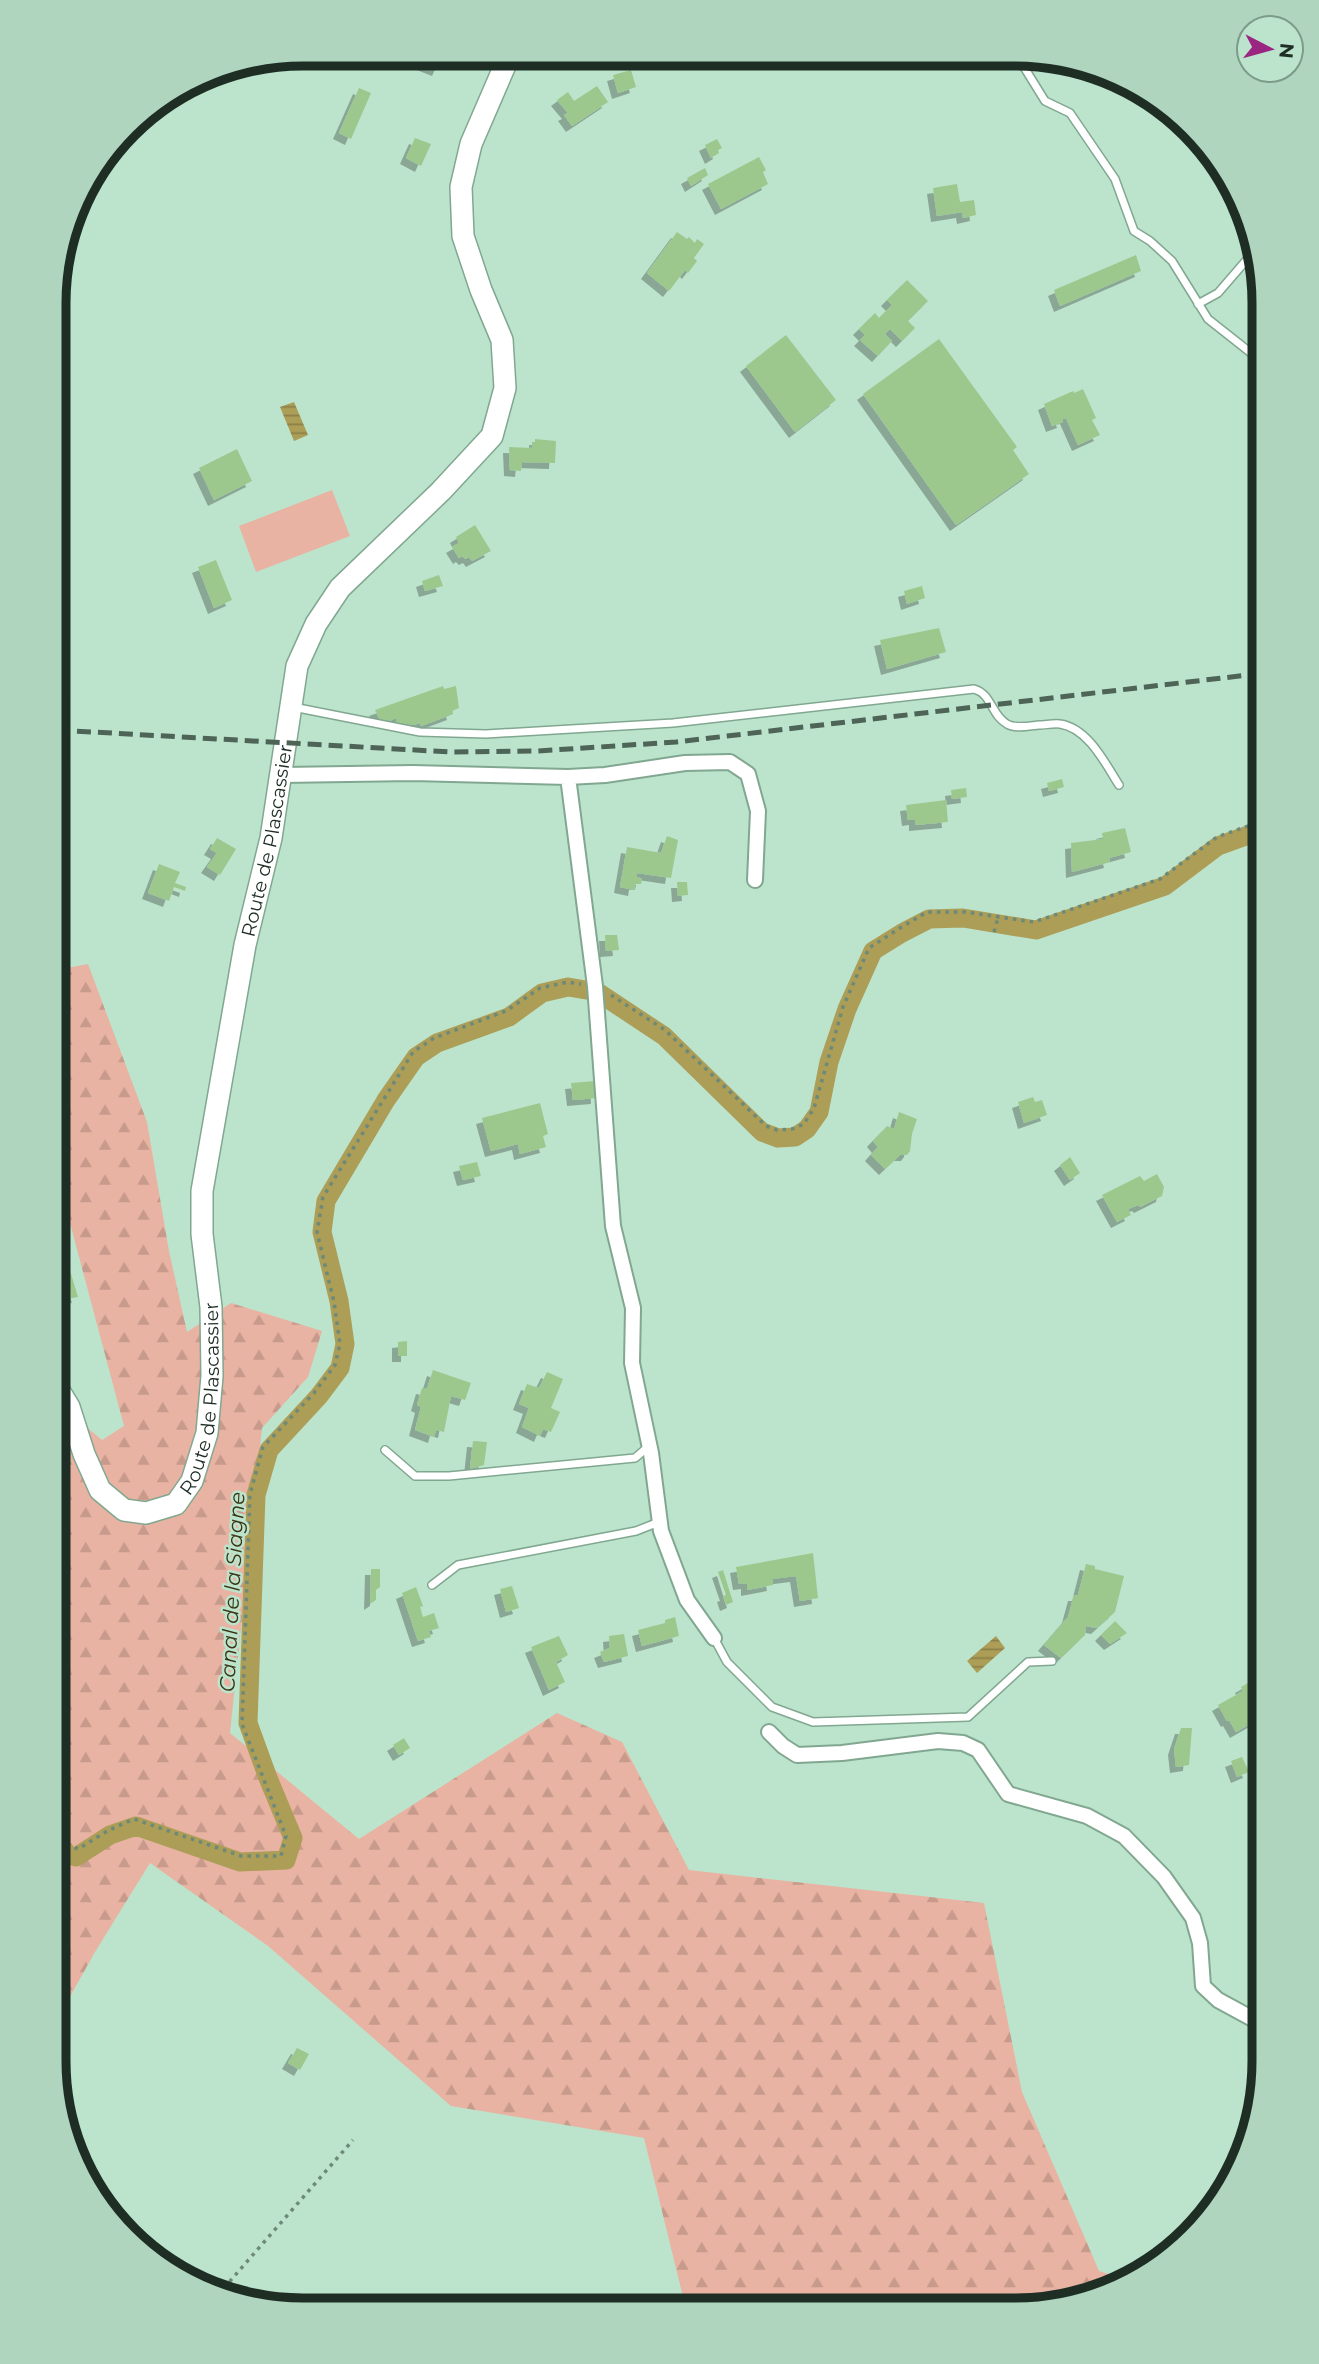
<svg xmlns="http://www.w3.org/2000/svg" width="1319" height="2364" font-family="Montserrat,sans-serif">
<defs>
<pattern id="forest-firs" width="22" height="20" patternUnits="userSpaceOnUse" patternTransform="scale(1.75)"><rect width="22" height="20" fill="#e8b3a2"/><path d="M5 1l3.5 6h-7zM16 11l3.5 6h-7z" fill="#c79a8b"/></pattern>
<pattern id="water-rules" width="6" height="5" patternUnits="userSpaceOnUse" patternTransform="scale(1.75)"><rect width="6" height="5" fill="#ac9d57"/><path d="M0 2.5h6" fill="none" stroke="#8b8048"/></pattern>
<filter id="shadow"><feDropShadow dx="-6" dy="6" stdDeviation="0" flood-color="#0004"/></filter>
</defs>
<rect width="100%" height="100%" fill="#bce4cc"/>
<!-- forest -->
<path fill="url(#forest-firs)" d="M 88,964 L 147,1122 L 169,1251 L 187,1332 L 231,1303 L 322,1331 L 308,1377 L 262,1428 L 230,1733 L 359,1839 L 557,1713 L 622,1742 L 689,1870 L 984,1903 L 1022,2092 L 1099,2271 L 1127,2280 L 1096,2296 L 1015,2310 L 686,2309 L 644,2138 L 451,2106 L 268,1946 L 150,1863 L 95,1952 L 54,2025 L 55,1401 L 102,1440 L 124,1426 L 70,1223 L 55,1198 L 56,970 Z"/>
<!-- pitch -->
<path fill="#e8b3a2" d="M 332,490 L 350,536 L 256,572 L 239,526 Z"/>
<!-- water -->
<path fill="url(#water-rules)" d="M 294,402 L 308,435 L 294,441 L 280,407 Z
M 996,1636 L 1005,1648 L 977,1673 L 967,1661 Z"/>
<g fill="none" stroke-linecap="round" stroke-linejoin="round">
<!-- canal -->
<path stroke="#ac9d57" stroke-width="19" d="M 599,993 L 664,1036 L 762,1132 L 778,1138 L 795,1137 L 807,1129 L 819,1112 L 829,1062 L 847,1009 L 873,951 L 902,933 L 929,919 L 963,918 L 1036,930 L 1165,886 L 1218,846 L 1265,829
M 55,1707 L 61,1784 L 61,1845 L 67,1854 L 76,1857 L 110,1835 L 136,1826 L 240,1862 L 286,1860 L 293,1838 L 268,1778 L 248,1723 L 256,1495 L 269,1450 L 319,1396 L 340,1368 L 345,1344 L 339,1301 L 322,1232 L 326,1201 L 386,1100 L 416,1057 L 437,1043 L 509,1017 L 542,993 L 568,987 L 592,991"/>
</g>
<!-- building -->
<path fill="#9cc88e" filter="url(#shadow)" d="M 417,55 L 445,55 L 438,70 L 415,61 Z
M 631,70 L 636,87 L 618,93 L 613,75 Z
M 597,86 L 608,102 L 572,126 L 564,115 L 568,113 L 557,100 L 568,92 L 574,101 Z
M 359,88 L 371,93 L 351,139 L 339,133 Z
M 415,138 L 431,144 L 421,166 L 406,158 Z
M 717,139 L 722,148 L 718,150 L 719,153 L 711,158 L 705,145 Z
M 759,157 L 766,170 L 763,172 L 768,184 L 721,209 L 708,184 Z
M 705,168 L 708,175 L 691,186 L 687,178 Z
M 957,184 L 960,202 L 974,200 L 976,215 L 963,218 L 962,212 L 937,216 L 933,188 Z
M 677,232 L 687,239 L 689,237 L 695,243 L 697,239 L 704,244 L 694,258 L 697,261 L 688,273 L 685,270 L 669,291 L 647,273 Z
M 1136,255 L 1141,271 L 1060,306 L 1054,290 Z
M 907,280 L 928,301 L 908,321 L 915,328 L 902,341 L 890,329 L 885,334 L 892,341 L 878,356 L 860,340 L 865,335 L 859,329 L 875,313 L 879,318 L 892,305 L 887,300 Z
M 786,335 L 836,400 L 795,432 L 746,366 Z
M 939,339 L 1017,447 L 1013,450 L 1029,474 L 956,525 L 863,394 Z
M 1083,389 L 1096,418 L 1092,420 L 1100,435 L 1078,445 L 1066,418 L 1062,419 L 1063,422 L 1052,426 L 1044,404 L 1073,391 L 1074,393 Z
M 535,439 L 556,441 L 555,463 L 522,462 L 521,471 L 510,470 L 509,447 L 532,448 L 532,442 L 535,442 Z
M 237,449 L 252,481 L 214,500 L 199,468 Z
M 475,525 L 491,551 L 472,561 L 469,557 L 465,559 L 462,556 L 459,558 L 452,547 L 459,543 L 456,537 Z
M 216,560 L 232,600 L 214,608 L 198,567 Z
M 439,575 L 443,586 L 425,591 L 422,581 Z
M 922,586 L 925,598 L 907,604 L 904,591 Z
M 939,628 L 946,652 L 887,669 L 880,640 Z
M 443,686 L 444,689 L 456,686 L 459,708 L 452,711 L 453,714 L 421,726 L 420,723 L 413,725 L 397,724 L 396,718 L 387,722 L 380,720 L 375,710 Z
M 1062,779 L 1064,787 L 1049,791 L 1047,783 Z
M 966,788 L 967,797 L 952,799 L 951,790 Z
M 946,800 L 948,822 L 915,825 L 915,819 L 908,820 L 906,805 Z
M 1125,828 L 1131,852 L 1109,858 L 1110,862 L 1072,872 L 1071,843 L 1103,839 L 1102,833 Z
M 667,836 L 678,840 L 671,878 L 637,873 L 637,877 L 642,879 L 641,884 L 635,884 L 634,890 L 620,887 L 627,847 L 661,853 Z
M 217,838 L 236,849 L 220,875 L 207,867 L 217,853 L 210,849 Z
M 159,864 L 180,872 L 175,883 L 186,887 L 185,891 L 174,887 L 169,901 L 148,893 Z
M 677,882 L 687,882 L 688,895 L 678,896 Z
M 605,935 L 617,935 L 619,950 L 606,951 Z
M 596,1081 L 597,1098 L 573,1100 L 571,1083 Z
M 1033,1097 L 1035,1102 L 1042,1100 L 1047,1115 L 1024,1123 L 1018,1102 Z
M 540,1103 L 548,1134 L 543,1136 L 546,1147 L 520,1154 L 518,1144 L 491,1151 L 482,1118 Z
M 899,1112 L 917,1119 L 912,1134 L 910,1151 L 907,1155 L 900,1155 L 885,1169 L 871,1155 L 878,1147 L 873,1141 L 887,1126 L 894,1129 Z
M 1070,1157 L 1080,1173 L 1070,1180 L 1060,1165 Z
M 477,1162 L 481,1176 L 463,1180 L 459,1166 Z
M 1157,1174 L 1164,1187 L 1162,1196 L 1140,1207 L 1138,1205 L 1128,1209 L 1131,1215 L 1117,1222 L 1102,1195 L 1140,1176 L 1144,1181 Z
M 68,1264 L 78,1297 L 55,1301 L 55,1267 Z
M 407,1341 L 407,1356 L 398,1356 L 398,1342 Z
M 433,1370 L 471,1383 L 465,1400 L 451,1396 L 444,1432 L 436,1430 L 434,1437 L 415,1430 L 421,1407 L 417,1405 L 422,1388 L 427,1389 Z
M 547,1372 L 563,1379 L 551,1408 L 560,1412 L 551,1432 L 543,1429 L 540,1436 L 522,1427 L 529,1408 L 519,1404 L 527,1384 L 539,1388 Z
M 473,1441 L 487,1442 L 484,1465 L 470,1469 Z
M 813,1553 L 818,1598 L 800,1601 L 796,1576 L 772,1579 L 773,1585 L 747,1590 L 747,1583 L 739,1584 L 736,1567 Z
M 1086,1564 L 1095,1566 L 1095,1569 L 1124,1576 L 1115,1612 L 1097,1628 L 1086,1626 L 1085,1635 L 1061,1658 L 1044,1645 L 1068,1617 L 1074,1595 L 1078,1595 Z
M 371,1569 L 380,1569 L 380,1587 L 376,1590 L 376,1600 L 370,1604 Z
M 723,1570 L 733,1602 L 726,1605 L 723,1596 L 726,1595 L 718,1572 Z
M 512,1586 L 519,1608 L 506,1612 L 500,1589 Z
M 416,1587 L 423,1606 L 420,1607 L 423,1617 L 434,1613 L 439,1628 L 429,1631 L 431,1637 L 418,1641 L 402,1593 Z
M 675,1617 L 679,1636 L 642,1646 L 638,1630 L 665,1623 L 665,1620 Z
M 1115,1621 L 1127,1633 L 1110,1644 L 1101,1635 Z
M 624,1634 L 628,1656 L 604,1662 L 600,1652 L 610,1648 L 609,1636 Z
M 559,1636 L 568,1655 L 556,1662 L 565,1682 L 549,1690 L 531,1647 Z
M 1264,1674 L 1264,1716 L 1236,1732 L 1229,1720 L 1227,1721 L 1218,1705 L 1243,1691 L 1241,1687 Z
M 1181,1728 L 1192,1728 L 1189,1765 L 1176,1767 L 1174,1749 Z
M 404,1738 L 410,1748 L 399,1755 L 393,1745 Z
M 1242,1757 L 1249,1772 L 1237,1777 L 1231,1761 Z
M 297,2048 L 309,2054 L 300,2070 L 288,2063 Z"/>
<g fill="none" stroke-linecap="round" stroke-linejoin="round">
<defs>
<path id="lane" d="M 1019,59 L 1045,101 L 1070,113 L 1115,179 L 1134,231 L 1150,241 L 1172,261 L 1208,319 L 1265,364
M 1198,304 L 1218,293 L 1256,249
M 293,707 L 420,732 L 486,734 L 673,723 L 974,689 C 992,694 991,715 1007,724 C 1015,729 1029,726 1039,725 C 1045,725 1054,723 1060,724 C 1088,728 1105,763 1119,785
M 385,1450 L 415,1476 L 449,1476 L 635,1458 L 649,1446
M 432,1585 L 458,1565 L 636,1531 L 659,1522
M 714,1638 L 727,1662 L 772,1707 L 813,1722 L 968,1717 L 1028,1662 L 1052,1661"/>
<path id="street" d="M 282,775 L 413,773 L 568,777 L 605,775 L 685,763 L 730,762 L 748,774 L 758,811 L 755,880
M 568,777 L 595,986 L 613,1226 L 633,1308 L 632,1363 L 651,1453 L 661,1531 L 687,1600 L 714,1638
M 769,1732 L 783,1746 L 797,1755 L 842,1753 L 938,1741 L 963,1743 L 978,1750 L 1008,1794 L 1087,1816 L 1124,1836 L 1164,1877 L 1193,1918 L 1200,1943 L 1203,1986 L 1218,2000 L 1264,2025"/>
<g id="secondary">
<path id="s1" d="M 55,1384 L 69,1407 L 84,1454 L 100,1490 L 124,1510 L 146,1513 L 176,1504 L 192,1481 L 207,1433 L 212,1376 L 211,1307 L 202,1234 L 202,1191 L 245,945 L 271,838 L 297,666 L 316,624 L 340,588 L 441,491 L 492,436 L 505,388 L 502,340 L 481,290 L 463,236 L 461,187 L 471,144 L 509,56"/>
</g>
</defs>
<!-- lane casing -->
<use href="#lane" stroke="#81a790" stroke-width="10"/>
<!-- street casing -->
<use href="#street" stroke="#81a790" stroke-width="18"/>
<!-- secondary casing -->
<use href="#secondary" stroke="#81a790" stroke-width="24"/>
<!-- path -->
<path stroke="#6d8978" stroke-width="3.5" stroke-dasharray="3.5 5" stroke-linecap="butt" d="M 994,932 L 998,918
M 611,995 L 665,1030 L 766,1126 L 777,1130 L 792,1129 L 804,1124 L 814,1108 L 843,1007 L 869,948 L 900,928 L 927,912 L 965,912 L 1034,922 L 1160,879 L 1217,837 L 1265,820
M 55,1631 L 68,1783 L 68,1844 L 78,1849 L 109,1830 L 134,1819 L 241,1856 L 281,1856 L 286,1836 L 242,1724 L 250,1494 L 263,1447 L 314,1393 L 335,1365 L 340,1344 L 334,1302 L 317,1232 L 323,1197 L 413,1052 L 434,1038 L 506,1011 L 540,988 L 568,982 L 581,984
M 224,2288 L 353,2140"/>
<!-- lane -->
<use href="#lane" stroke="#fff" stroke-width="7"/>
<!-- street -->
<use href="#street" stroke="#fff" stroke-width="14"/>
<!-- secondary -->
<use href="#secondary" stroke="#fff" stroke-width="21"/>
<!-- rail -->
<path stroke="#4d6457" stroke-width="5" stroke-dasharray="14 7" stroke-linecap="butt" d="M 56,730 L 451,752 L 538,751 L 676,742 L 1265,673"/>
</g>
<g text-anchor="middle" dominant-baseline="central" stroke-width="5" stroke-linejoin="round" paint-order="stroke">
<!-- street labels -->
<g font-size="19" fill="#1e2e25" stroke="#bce4cc">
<text stroke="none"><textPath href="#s1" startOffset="878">Route de Plascassier</textPath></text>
<text stroke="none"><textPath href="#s1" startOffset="312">Route de Plascassier</textPath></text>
</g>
<!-- water labels -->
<g font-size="21" font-style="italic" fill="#3b3515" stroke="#bce4cc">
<text transform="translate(232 1592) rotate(-87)">Canal de la Siagne</text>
</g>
</g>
<!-- crop -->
<path d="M0 0H1319V2364H0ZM303 66H1015A237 237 0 0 1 1252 303V2061A237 237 0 0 1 1015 2298H303A237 237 0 0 1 66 2061V303A237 237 0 0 1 303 66Z" fill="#afd5bf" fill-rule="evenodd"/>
<path fill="none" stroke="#1e2e25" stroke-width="9" d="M303 66H1015A237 237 0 0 1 1252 303V2061A237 237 0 0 1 1015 2298H303A237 237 0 0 1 66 2061V303A237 237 0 0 1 303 66Z"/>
<!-- north arrow -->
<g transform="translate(1270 49) rotate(96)"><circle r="33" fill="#bce4cc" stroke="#7d9b89" stroke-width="2"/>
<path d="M0-5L12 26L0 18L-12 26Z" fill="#9a2682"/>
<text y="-10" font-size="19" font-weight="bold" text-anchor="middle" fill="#1e2e25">N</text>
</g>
</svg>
